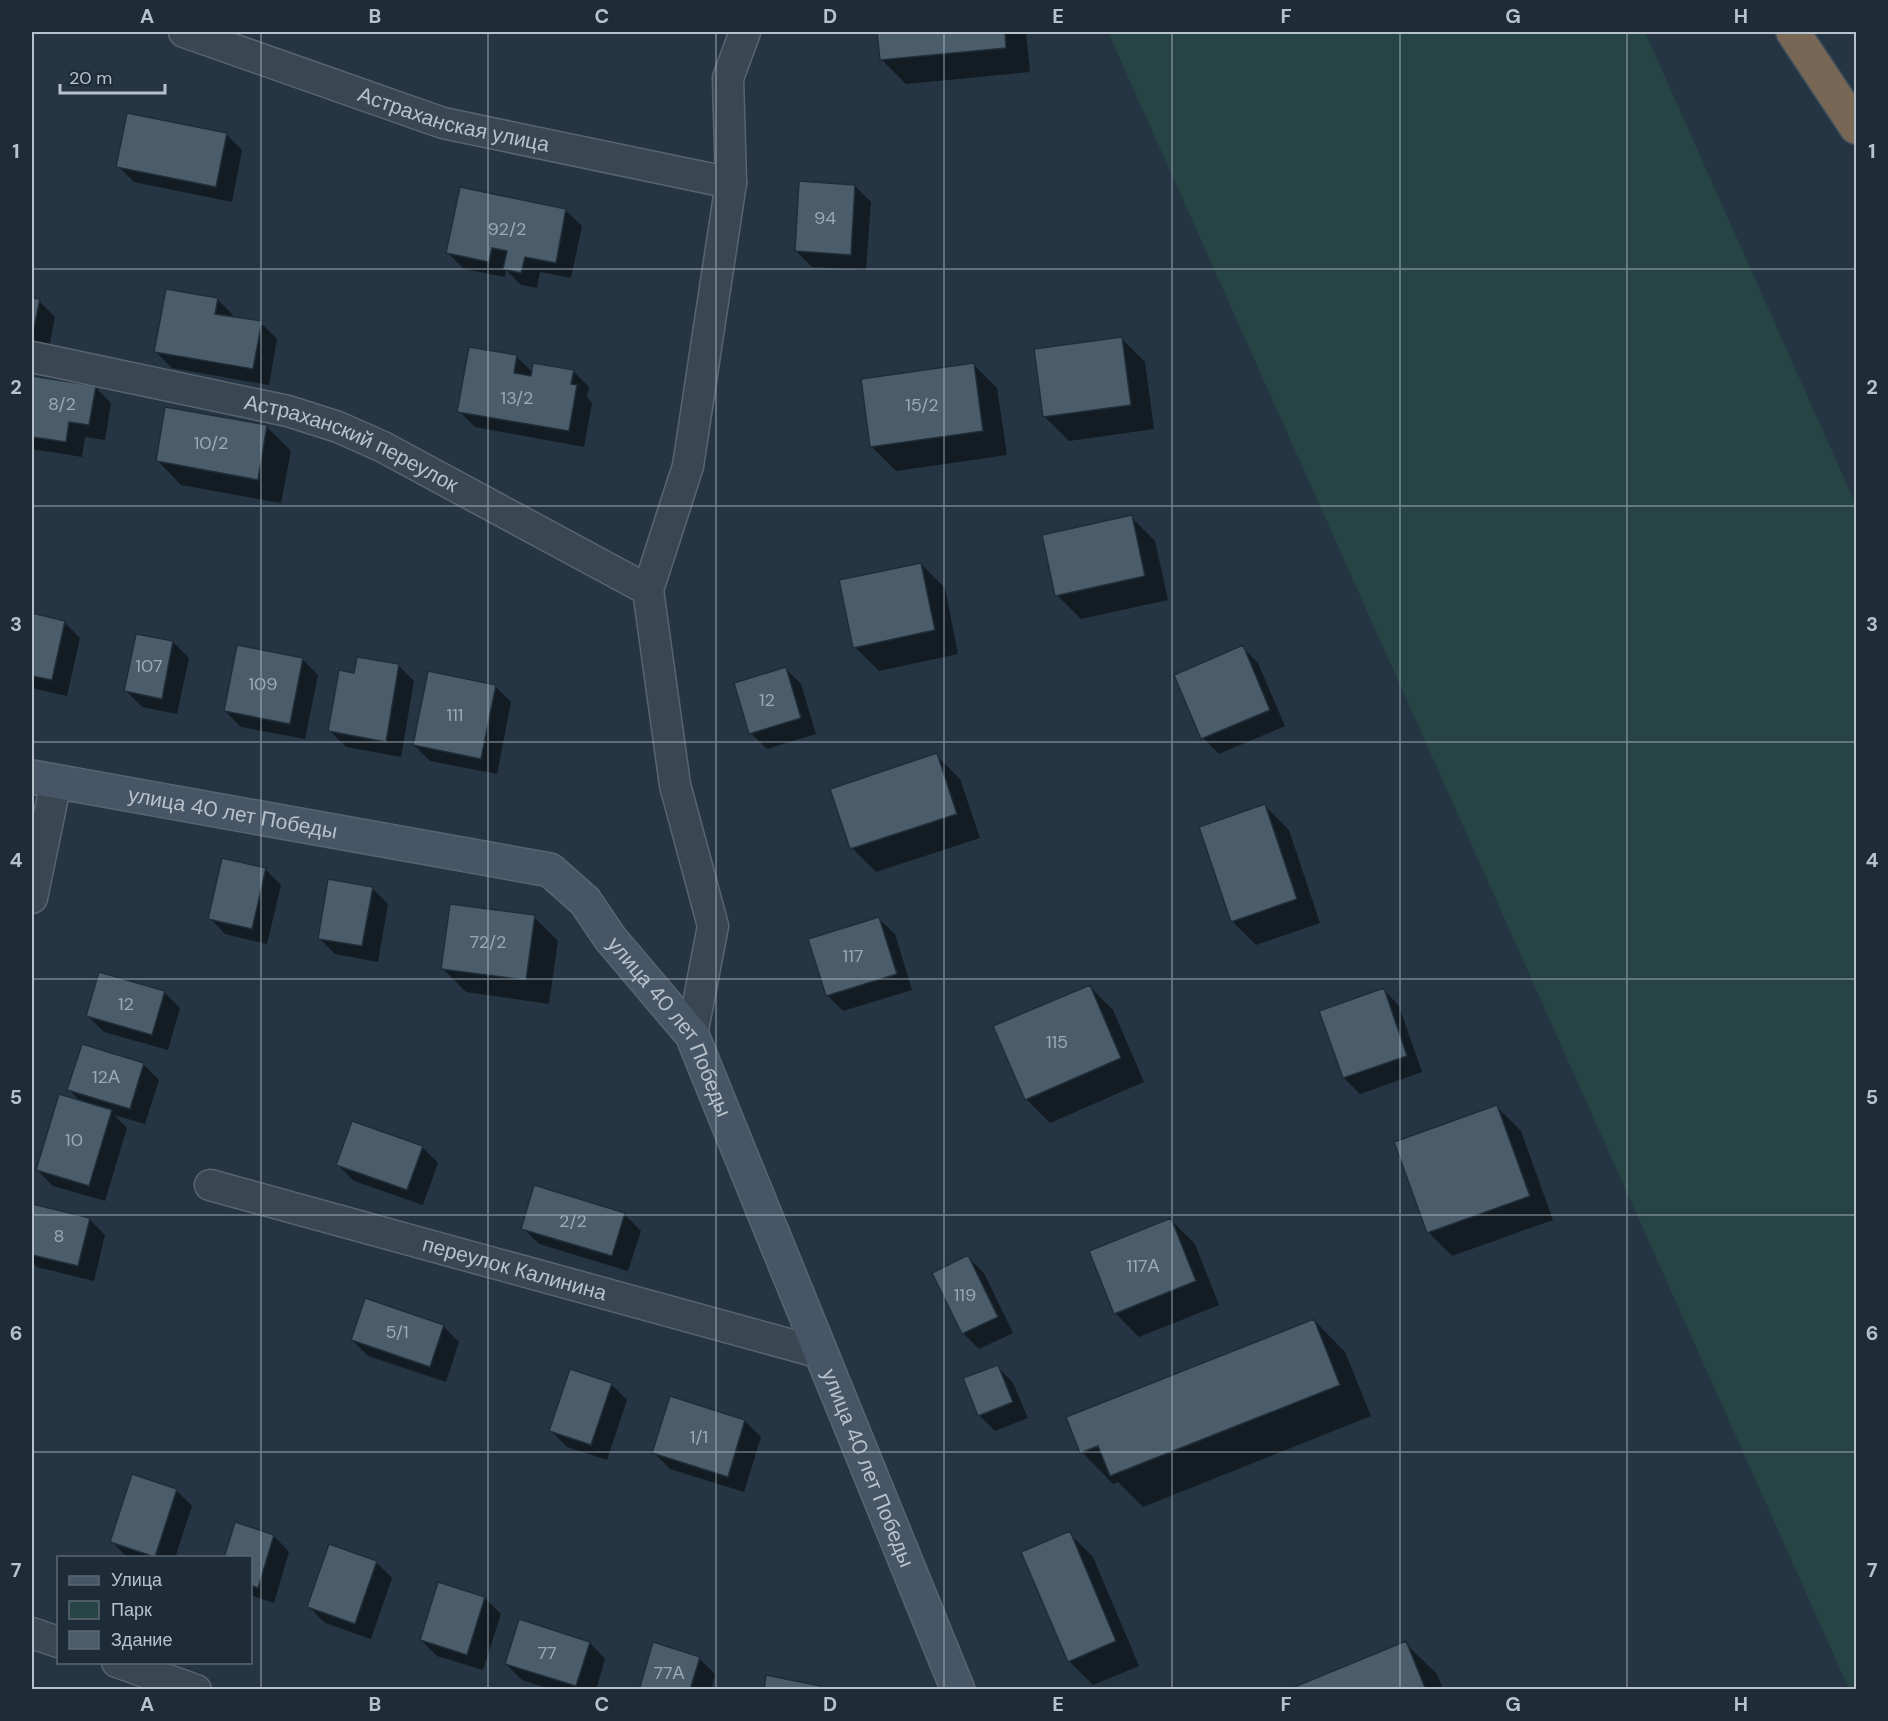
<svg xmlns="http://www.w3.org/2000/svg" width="1888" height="1721" font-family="'DM Sans',sans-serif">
<rect width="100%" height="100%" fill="#253543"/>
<!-- green -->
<path fill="#274444" d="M 1108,32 L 1645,32 L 1856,505 L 1856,1689 L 1849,1689 Z"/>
<!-- shadow -->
<path fill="#0007" d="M 879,32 L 1026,32 L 1030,72 L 906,84 L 882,60 Z
M 226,134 L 242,150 L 232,202 L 134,182 L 118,166 Z
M 855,186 L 871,202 L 866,270 L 812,267 L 796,251 Z
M 461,189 L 566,211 L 582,226 L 571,278 L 540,272 L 537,288 L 521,285 L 506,270 L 505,277 L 464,269 L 448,253 Z
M 32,299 L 39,301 L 55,317 L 49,347 L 32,343 Z
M 217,299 L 233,315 L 232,318 L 261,323 L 277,339 L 269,385 L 172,368 L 156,352 Z
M 1121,338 L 1145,362 L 1154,429 L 1069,441 L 1045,417 Z
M 517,357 L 533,373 L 573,371 L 589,387 L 587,397 L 592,403 L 584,447 L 475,427 L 459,411 Z
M 973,364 L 997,388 L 1007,455 L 896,471 L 872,447 Z
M 32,377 L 95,387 L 111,403 L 105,440 L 85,437 L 82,457 L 32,449 Z
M 267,427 L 291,451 L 281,503 L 181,485 L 157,460 Z
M 1131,517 L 1155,541 L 1168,600 L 1081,619 L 1057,595 Z
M 921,564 L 945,588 L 958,654 L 879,671 L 855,647 Z
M 32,615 L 64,622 L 80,638 L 67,696 L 32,688 Z
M 138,635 L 173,642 L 189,658 L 177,714 L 142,707 L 126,691 Z
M 1242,647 L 1258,663 L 1285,726 L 1219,754 L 1203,738 L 1176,675 Z
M 302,659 L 318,675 L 305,739 L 241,727 L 225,711 Z
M 398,665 L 414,681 L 401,757 L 346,747 L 330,731 L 356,675 Z
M 785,668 L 801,684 L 816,734 L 767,749 L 751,733 Z
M 495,686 L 511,702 L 497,774 L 430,761 L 414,745 Z
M 936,755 L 960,779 L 980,838 L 876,872 L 852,848 Z
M 1265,806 L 1289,830 L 1320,923 L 1256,945 L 1232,921 Z
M 265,869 L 281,885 L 267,944 L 225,934 L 210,918 Z
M 372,888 L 388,904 L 378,962 L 335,954 L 319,938 Z
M 534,917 L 558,941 L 549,1004 L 466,992 L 442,968 Z
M 879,919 L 895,934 L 912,990 L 843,1011 L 827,995 Z
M 1089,986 L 1113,1010 L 1144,1082 L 1050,1123 L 1026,1099 Z
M 1384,990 L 1399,1006 L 1422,1072 L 1360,1094 L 1344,1078 L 1321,1012 Z
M 164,992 L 180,1008 L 168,1050 L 104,1032 L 88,1016 Z
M 143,1064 L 159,1080 L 145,1124 L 114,1115 L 127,1128 L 105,1201 L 53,1186 L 37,1170 L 82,1103 L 69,1090 Z
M 1497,1107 L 1521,1131 L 1553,1220 L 1452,1256 L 1428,1232 Z
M 422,1147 L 438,1163 L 423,1205 L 354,1181 L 338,1165 Z
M 535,1187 L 625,1215 L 641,1231 L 628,1271 L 539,1244 L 523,1228 Z
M 32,1205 L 89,1219 L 105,1235 L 94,1281 L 37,1267 L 32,1262 Z
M 1171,1220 L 1195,1244 L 1219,1305 L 1139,1337 L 1115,1313 Z
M 968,1257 L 984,1273 L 1013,1333 L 979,1349 L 963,1333 Z
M 1314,1320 L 1345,1352 L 1371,1416 L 1143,1507 L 1118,1482 L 1113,1484 L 1082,1452 Z
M 443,1326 L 459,1342 L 446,1382 L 368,1356 L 352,1340 Z
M 998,1367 L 1013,1383 L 1028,1418 L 995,1431 L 979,1415 Z
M 611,1384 L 627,1400 L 607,1460 L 567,1447 L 551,1431 Z
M 745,1421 L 761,1437 L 744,1492 L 670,1469 L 654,1453 Z
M 176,1490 L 192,1506 L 175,1558 L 128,1558 L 111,1541 Z
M 1069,1533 L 1093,1557 L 1139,1666 L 1093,1685 L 1069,1661 Z
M 274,1536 L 289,1552 L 274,1603 L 250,1595 L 250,1558 Z
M 376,1562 L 392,1578 L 371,1639 L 325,1623 L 309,1607 Z
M 485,1598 L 501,1614 L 483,1670 L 437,1656 L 421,1640 Z
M 590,1643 L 605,1659 L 596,1690 L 553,1690 L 522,1680 L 506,1664 Z
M 1405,1643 L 1437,1674 L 1443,1690 L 1291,1690 Z
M 699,1658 L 715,1674 L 711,1690 L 640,1690 Z"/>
<!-- building -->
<path fill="#4b5d6b" stroke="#202e3a" stroke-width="1.5" d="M 877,32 L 1005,32 L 1006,48 L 880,60 Z
M 127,113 L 227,133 L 216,187 L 116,167 Z
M 799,181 L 855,185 L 851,255 L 795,251 Z
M 460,187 L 566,209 L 556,263 L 525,257 L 521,273 L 503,269 L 507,251 L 492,248 L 489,262 L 446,253 Z
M 166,289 L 218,298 L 215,314 L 262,321 L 253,369 L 154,352 Z
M 32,298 L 40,299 L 33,332 L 32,331 Z
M 1122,337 L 1131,405 L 1043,417 L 1034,349 Z
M 469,347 L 517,355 L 514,373 L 531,376 L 533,363 L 574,370 L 571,384 L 577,385 L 569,431 L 457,412 Z
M 974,363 L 983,431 L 870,447 L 861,379 Z
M 32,376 L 96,386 L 89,425 L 69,422 L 66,442 L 32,437 Z
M 165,407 L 267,425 L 258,480 L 156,461 Z
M 1132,515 L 1145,576 L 1055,596 L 1042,535 Z
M 921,563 L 935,630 L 853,648 L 839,580 Z
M 32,613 L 65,621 L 52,680 L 32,676 Z
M 136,634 L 173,641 L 162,699 L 124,691 Z
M 237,645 L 303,658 L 290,724 L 224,711 Z
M 1243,645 L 1270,710 L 1201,739 L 1174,675 Z
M 357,657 L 399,664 L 386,742 L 328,731 L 339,670 L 354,673 Z
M 786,667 L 801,718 L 749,734 L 734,683 Z
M 428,671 L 496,685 L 481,759 L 413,745 Z
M 937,753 L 957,814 L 850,849 L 830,789 Z
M 1265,804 L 1297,899 L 1231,922 L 1199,827 Z
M 222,858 L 266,868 L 252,929 L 208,919 Z
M 328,879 L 373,887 L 362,946 L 318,939 Z
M 450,904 L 535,915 L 526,980 L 441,969 Z
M 879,917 L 897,974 L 826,996 L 808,939 Z
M 99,972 L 165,991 L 152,1035 L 86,1016 Z
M 1090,985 L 1121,1058 L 1025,1100 L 993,1026 Z
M 1384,988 L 1407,1056 L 1343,1078 L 1319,1011 Z
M 82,1044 L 144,1063 L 130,1109 L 67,1090 Z
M 59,1094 L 112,1110 L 89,1186 L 36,1170 Z
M 1497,1105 L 1530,1196 L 1427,1233 L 1394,1142 Z
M 352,1121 L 423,1146 L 407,1190 L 336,1165 Z
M 534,1185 L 625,1213 L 612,1256 L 521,1229 Z
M 32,1204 L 90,1218 L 78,1266 L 32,1255 Z
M 1171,1218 L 1196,1281 L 1114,1314 L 1089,1251 Z
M 968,1255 L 998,1317 L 962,1334 L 932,1273 Z
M 365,1298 L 444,1325 L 430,1367 L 351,1340 Z
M 1314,1319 L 1340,1385 L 1110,1476 L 1098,1446 L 1080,1453 L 1066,1417 Z
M 998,1365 L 1013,1402 L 978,1416 L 963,1378 Z
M 570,1369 L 612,1383 L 591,1445 L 549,1431 Z
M 670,1396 L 745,1420 L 728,1477 L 652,1453 Z
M 132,1474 L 177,1489 L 155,1557 L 110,1542 Z
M 235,1522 L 274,1535 L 258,1588 L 250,1585 L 250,1558 L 224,1558 Z
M 1070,1531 L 1116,1641 L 1068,1662 L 1021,1552 Z
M 329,1544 L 377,1561 L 355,1624 L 307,1607 Z
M 438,1582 L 485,1597 L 467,1655 L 420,1640 Z
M 519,1619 L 590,1642 L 576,1686 L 505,1664 Z
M 1406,1641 L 1426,1690 L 1287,1690 Z
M 653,1642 L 700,1657 L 690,1690 L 639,1690 Z
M 766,1675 L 820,1686 L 819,1690 L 764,1690 Z"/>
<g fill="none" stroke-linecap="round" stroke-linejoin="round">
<defs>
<g id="street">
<path id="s1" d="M 184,32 L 443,123 L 731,183"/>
<path id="s2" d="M 32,357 L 288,411 L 338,427 L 383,447 L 648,590"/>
<path d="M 32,898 L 56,782"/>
<path d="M 692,1035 L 713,926 L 675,785 L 648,590 L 688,466 L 731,183 L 728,78 L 745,32"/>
<path id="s3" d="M 210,1185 L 821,1353"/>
<path d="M 32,1633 L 58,1642"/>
<path d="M 117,1662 L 196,1690"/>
</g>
<g id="secondary">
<path id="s4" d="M 32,777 L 550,870 L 585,901 L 610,938 L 692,1035 L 958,1690"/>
</g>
<path id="highway" d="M 1793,32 L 1856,127"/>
</defs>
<!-- street casing -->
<use href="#street" stroke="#586570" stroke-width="33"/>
<!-- secondary casing -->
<use href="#secondary" stroke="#586570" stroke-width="36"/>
<!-- highway casing -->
<use href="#highway" stroke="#44525d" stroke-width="36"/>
<!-- street -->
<use href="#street" stroke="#3a4752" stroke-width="30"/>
<!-- secondary -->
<use href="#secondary" stroke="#475666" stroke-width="33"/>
<!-- highway -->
<use href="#highway" stroke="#796756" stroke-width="33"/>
</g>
<!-- grid -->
<path fill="none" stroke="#b7c2cc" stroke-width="1.5" stroke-opacity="0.55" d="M 261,32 L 261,1690M 488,32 L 488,1690M 716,32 L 716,1690M 944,32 L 944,1690M 1172,32 L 1172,1690M 1400,32 L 1400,1690M 1627,32 L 1627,1690M 32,269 L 1856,269M 32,506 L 1856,506M 32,742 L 1856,742M 32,979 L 1856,979M 32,1215 L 1856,1215M 32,1452 L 1856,1452"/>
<g text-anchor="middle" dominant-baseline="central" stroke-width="4.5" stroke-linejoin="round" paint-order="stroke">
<!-- number labels -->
<g font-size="18" fill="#9ca9b4">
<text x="825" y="218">94</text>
<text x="507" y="229">92/2</text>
<text x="517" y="398">13/2</text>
<text x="62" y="404">8/2</text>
<text x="922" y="405">15/2</text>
<text x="211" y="443">10/2</text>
<text x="149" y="666">107</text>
<text x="263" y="684">109</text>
<text x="767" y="700">12</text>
<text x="455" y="715">111</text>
<text x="488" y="942">72/2</text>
<text x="853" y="956">117</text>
<text x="126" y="1004">12</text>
<text x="1057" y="1042">115</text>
<text x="106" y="1077">12А</text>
<text x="74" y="1140">10</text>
<text x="573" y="1221">2/2</text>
<text x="59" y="1236">8</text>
<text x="1143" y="1266">117А</text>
<text x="965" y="1295">119</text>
<text x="397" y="1332">5/1</text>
<text x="699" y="1437">1/1</text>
<text x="547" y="1653">77</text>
<text x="669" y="1673">77А</text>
</g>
<!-- street labels -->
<g font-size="21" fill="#b7c2cc" stroke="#1e2c38">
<text stroke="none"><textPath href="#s1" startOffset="284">Астраханская улица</textPath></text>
<text stroke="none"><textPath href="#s2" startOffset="332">Астраханский переулок</textPath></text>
<text stroke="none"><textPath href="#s4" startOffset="204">улица 40 лет Победы</textPath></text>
<text stroke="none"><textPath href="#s4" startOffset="726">улица 40 лет Победы</textPath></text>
<text stroke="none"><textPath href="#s3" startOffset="316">переулок Калинина</textPath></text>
<text stroke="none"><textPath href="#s4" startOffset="1212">улица 40 лет Победы</textPath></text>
</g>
</g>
<!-- border -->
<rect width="1888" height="1721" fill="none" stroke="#1e2c38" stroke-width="66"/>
<!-- legend -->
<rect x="57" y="1556" width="195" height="108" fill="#1e2c38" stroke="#5b6873" stroke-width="1.5"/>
<rect x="69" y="1576" width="30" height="9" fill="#475666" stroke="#5b6873" stroke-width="1.5"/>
<text x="111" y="1586" font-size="18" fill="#b7c2cc">Улица</text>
<rect x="69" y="1601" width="30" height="18" fill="#274444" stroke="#5b6873" stroke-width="1.5"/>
<text x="111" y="1616" font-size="18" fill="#b7c2cc">Парк</text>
<rect x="69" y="1631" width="30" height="18" fill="#4b5d6b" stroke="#5b6873" stroke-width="1.5"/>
<text x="111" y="1646" font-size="18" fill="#b7c2cc">Здание</text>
<!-- scale -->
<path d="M60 84v9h105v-9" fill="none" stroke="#b7c2cc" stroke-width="3"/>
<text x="69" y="84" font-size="18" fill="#b7c2cc" stroke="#1e2c38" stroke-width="4.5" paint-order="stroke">20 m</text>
<rect x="33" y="33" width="1822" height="1655" fill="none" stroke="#b7c2cc" stroke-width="2"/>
<g font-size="20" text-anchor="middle" font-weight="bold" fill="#b7c2cc">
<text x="147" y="23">A</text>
<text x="375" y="23">B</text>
<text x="602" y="23">C</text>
<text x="830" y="23">D</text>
<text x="1058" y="23">E</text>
<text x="1286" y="23">F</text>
<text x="1513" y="23">G</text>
<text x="1741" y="23">H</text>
<text x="16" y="158">1</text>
<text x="1872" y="158">1</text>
<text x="16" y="394">2</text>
<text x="1872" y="394">2</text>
<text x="16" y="631">3</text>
<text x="1872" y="631">3</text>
<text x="16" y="867">4</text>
<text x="1872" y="867">4</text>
<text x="16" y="1104">5</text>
<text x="1872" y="1104">5</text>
<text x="16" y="1340">6</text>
<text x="1872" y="1340">6</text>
<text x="16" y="1577">7</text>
<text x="1872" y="1577">7</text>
<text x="147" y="1711">A</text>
<text x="375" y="1711">B</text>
<text x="602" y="1711">C</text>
<text x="830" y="1711">D</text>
<text x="1058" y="1711">E</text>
<text x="1286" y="1711">F</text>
<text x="1513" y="1711">G</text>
<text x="1741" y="1711">H</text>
</g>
</svg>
